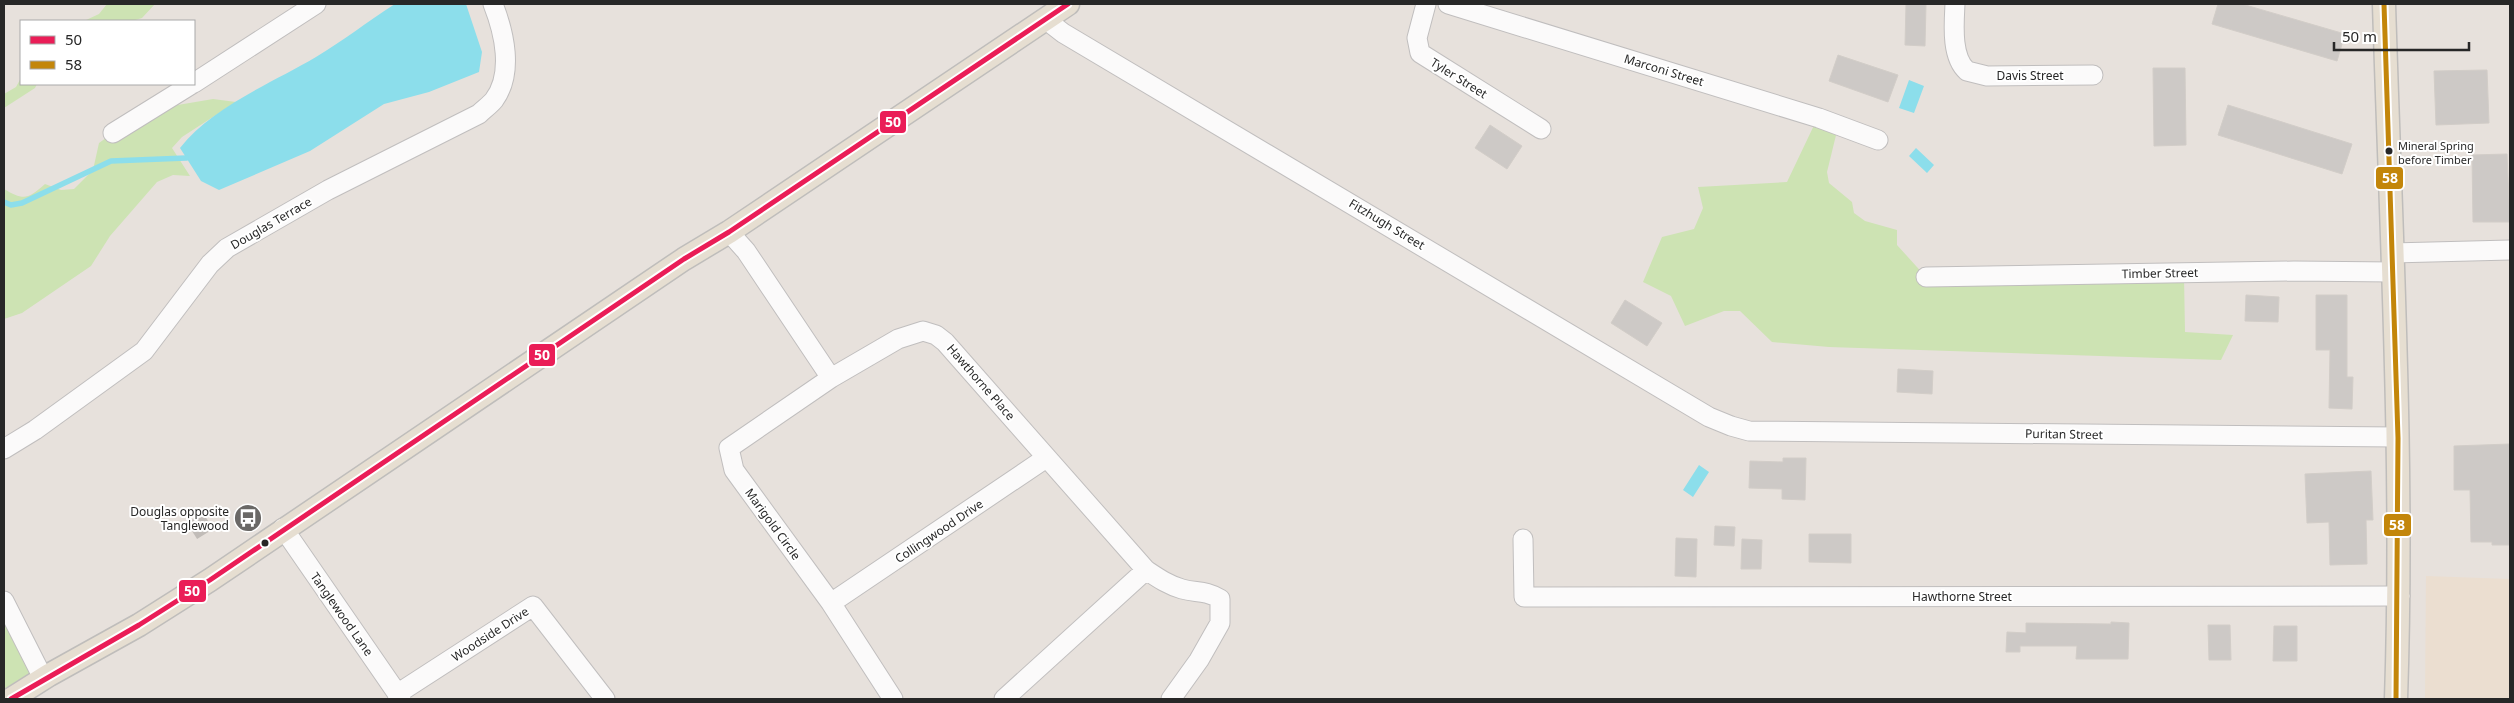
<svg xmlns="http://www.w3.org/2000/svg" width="2514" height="703" font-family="'Noto Sans',sans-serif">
<rect width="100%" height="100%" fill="#e7e1dc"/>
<!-- education -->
<path fill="#ebded0" d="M 2426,576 L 2510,579 L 2510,699 L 2425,699 Z"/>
<!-- green -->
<path fill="#cde3b3" d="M 107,4 L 155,4 L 142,18 L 132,21 L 84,21 L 99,14 Z
M 21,78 L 21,84 L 37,84 L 35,88 L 4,108 L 4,94 L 16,87 Z
M 213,99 L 236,102 L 182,137 L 172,148 L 190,176 L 173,175 L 157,182 L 110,236 L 91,266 L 22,313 L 4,319 L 4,189 C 24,201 28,199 45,184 L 61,190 L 74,189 L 93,170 L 99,143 L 113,133 L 166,107 Z
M 1817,119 L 1838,127 L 1827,172 L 1829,183 L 1852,202 L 1854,213 L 1865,221 L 1897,230 L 1897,245 L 1926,277 L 2184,276 L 2185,332 L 2233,335 L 2221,360 L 1829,347 L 1772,342 L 1740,311 L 1724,311 L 1685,326 L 1671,296 L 1643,282 L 1662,237 L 1694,229 L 1703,208 L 1698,187 L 1787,182 Z
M 4,621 L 32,672 L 4,689 Z"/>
<!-- water -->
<path fill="#8cdeeb" d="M 395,4 L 466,4 L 482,52 L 479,72 L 429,92 L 384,104 L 310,151 L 219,190 L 201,181 L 180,148 C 212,107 272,83 316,57 C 343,41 368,21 395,4 Z
M 1909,80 L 1924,86 L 1914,113 L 1899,108 Z
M 1916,148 L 1934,165 L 1927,173 L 1909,156 Z
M 1699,465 L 1709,472 L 1693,497 L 1683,490 Z"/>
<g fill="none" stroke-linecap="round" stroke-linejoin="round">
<!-- stream -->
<path stroke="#8cdeeb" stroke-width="5.5" d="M 4,202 L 11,205 L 22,203 L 111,161 L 186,158"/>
</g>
<!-- building -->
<path fill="#cdc9c6" stroke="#d2cdc8" d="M 1906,4 L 1926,4 L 1925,46 L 1905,45 Z
M 2218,4 L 2242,4 L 2345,34 L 2337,61 L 2212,24 Z
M 1838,55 L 1898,75 L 1888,102 L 1829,81 Z
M 2153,68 L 2185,68 L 2186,145 L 2154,146 Z
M 2487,70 L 2489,123 L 2436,125 L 2434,71 Z
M 2228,105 L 2352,144 L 2342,174 L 2218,135 Z
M 1490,125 L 1522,146 L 1507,169 L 1475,148 Z
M 2507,154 L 2510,222 L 2473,222 L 2472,155 Z
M 2246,295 L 2279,297 L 2278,322 L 2245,321 Z
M 2316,295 L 2347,295 L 2347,377 L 2353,377 L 2352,409 L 2329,408 L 2330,350 L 2316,350 Z
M 1625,300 L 1662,323 L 1647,346 L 1611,323 Z
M 1898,369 L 1933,371 L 1932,394 L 1897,392 Z
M 2510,444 L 2510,545 L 2492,545 L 2492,542 L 2471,542 L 2470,490 L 2454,490 L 2454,446 Z
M 1783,458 L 1806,458 L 1805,500 L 1782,499 L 1782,489 L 1749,488 L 1750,461 L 1783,462 Z
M 2371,471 L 2373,520 L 2366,520 L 2367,564 L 2330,565 L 2329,522 L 2307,523 L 2305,474 Z
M 1715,526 L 1735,527 L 1734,546 L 1714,545 Z
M 1809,534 L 1851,534 L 1851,563 L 1809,562 Z
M 1676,538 L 1697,539 L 1696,577 L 1675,576 Z
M 1742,539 L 1762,540 L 1761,569 L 1741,569 Z
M 2111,622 L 2129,623 L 2128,659 L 2076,659 L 2077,646 L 2020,646 L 2020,652 L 2006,652 L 2007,632 L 2026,633 L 2026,623 L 2111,624 Z
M 2208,625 L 2230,625 L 2231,660 L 2209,660 Z
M 2274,626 L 2297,626 L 2297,661 L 2273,661 Z"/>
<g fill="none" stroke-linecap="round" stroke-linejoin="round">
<!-- minor-tunnel -->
<path stroke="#c1bcb8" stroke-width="19" stroke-dasharray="19 9" stroke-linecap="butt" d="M 192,531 L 211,519"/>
<defs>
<path id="minor" d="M 1426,4 L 1417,38 L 1420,53 L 1541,129
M 1448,4 L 1819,118 L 1878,140
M 1955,4 C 1954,24 1951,57 1967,71 L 1987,76 L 2093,75
M 1045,19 L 1063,33 L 1709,417 L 1731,426 L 1749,431 L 2397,437
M 194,83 L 316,4
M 113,133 L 192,84
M 729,232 L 746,251 L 831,378
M 2392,253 L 2510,250
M 1926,277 L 2294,271 L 2393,272
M 4,449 L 35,430 L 144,351 L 210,264 L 227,248 L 328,190 L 479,114 C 484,109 490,105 494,100 C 514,73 504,32 493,4
M 283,528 L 401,699
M 1523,539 L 1524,597 L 2400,596
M 4,601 L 43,678
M 831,603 L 1046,458
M 397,694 L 533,606 L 605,699
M 893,699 L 831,603 L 734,470 L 729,448 L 831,378 L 898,339 L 923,331 L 936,335 L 945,342 L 1146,570 C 1158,578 1168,585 1182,589 C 1197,593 1205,590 1220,599 L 1220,623 L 1199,660 L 1171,699
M 1004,699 L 1146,570"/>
<path id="major" d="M 2384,4 C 2391,235 2404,467 2396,699
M 11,699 L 49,675 L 139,625 L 210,580 L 684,259 L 729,232 L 1068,4"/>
</defs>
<!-- minor casing -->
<use href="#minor" stroke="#c0bebe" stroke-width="21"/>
<!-- major casing -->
<use href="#major" stroke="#bfbdbb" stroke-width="25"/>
<!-- minor -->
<use href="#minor" stroke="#fbfafa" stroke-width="19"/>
<!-- major -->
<use href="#major" stroke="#e6ded1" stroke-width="22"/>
<defs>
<path id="bus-1" d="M 11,699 L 139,625 L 210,580 L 684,259 L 729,232 L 1068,4"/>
<path id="bus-2" d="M 2384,4 L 2398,438 L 2396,699"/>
</defs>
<!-- bus-1 casing -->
<use href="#bus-1" stroke="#fff" stroke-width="9"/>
<!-- bus-2 casing -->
<use href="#bus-2" stroke="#fff" stroke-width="9"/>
<!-- bus-1 -->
<use href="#bus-1" stroke="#ea1d57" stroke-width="5"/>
<!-- bus-2 -->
<use href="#bus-2" stroke="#c3860a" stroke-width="5"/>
</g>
<!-- icons -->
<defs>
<symbol id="bus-disc" viewBox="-11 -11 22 22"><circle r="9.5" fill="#6a6866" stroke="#fff"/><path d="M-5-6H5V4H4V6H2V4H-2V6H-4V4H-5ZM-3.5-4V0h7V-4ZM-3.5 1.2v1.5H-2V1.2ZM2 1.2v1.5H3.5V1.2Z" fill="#fff"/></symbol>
</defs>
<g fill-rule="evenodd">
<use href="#bus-disc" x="232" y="502" width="32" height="32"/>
</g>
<!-- markers -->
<g fill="#272727" stroke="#fff" stroke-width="2">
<circle cx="2389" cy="151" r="4.5"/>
<circle cx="265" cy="543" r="4.5"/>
</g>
<g text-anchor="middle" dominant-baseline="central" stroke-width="4" stroke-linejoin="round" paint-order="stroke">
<!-- bus labels -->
<g font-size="11" fill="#272727" stroke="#fff" text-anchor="start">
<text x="2398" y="145">Mineral Spring<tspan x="2398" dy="14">before Timber</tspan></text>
</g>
<!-- street labels -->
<g font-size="12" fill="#272727" stroke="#fff">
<text transform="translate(1664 70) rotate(17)">Marconi Street</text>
<text x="2030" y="75">Davis Street</text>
<text transform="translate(1459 78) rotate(32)">Tyler Street</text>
<text transform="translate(271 223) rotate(-30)">Douglas Terrace</text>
<text transform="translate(1387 224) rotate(31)">Fitzhugh Street</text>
<text transform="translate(2160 273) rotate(-1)">Timber Street</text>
<text transform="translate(981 382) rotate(49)">Hawthorne Place</text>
<text transform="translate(2064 434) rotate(1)">Puritan Street</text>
<text transform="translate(773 524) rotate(54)">Marigold Circle</text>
<text transform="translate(939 531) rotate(-34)">Collingwood Drive</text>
<text x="1962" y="596">Hawthorne Street</text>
<text transform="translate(342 614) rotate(55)">Tanglewood Lane</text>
<text transform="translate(490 634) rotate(-33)">Woodside Drive</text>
</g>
<!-- poi labels -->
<g font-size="12" fill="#272727" stroke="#fff" text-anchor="end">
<text x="229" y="511">Douglas opposite<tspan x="229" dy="14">Tanglewood</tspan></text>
</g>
</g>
<g stroke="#fff" stroke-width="2">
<rect x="879" y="110" width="28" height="24" rx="5" fill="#ea1d57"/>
<rect x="2375" y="166" width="29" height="24" rx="5" fill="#c3860a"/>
<rect x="528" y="343" width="28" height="24" rx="5" fill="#ea1d57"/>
<rect x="2383" y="513" width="29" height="24" rx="5" fill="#c3860a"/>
<rect x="178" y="579" width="29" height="24" rx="5" fill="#ea1d57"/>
</g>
<g font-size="14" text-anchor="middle" font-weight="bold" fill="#fff">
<text x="893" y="127">50</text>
<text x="2390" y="183">58</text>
<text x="542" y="360">50</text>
<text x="2397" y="530">58</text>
<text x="192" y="596">50</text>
</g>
<!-- border -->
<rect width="2514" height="703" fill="none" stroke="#272727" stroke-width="10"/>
<!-- legend -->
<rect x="20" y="20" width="175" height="65" fill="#ffffff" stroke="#a9a9a9"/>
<rect x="30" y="36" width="25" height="8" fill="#ea1d57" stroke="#a9a9a9"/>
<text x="65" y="45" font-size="15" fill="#272727">50</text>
<rect x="30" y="61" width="25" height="8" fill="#c3860a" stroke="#a9a9a9"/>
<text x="65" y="70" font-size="15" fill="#272727">58</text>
<!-- scale -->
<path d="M2334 42v8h135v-8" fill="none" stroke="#272727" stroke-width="2.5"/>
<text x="2342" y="42" font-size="15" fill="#272727" stroke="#ffffff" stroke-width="4" paint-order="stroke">50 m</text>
</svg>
